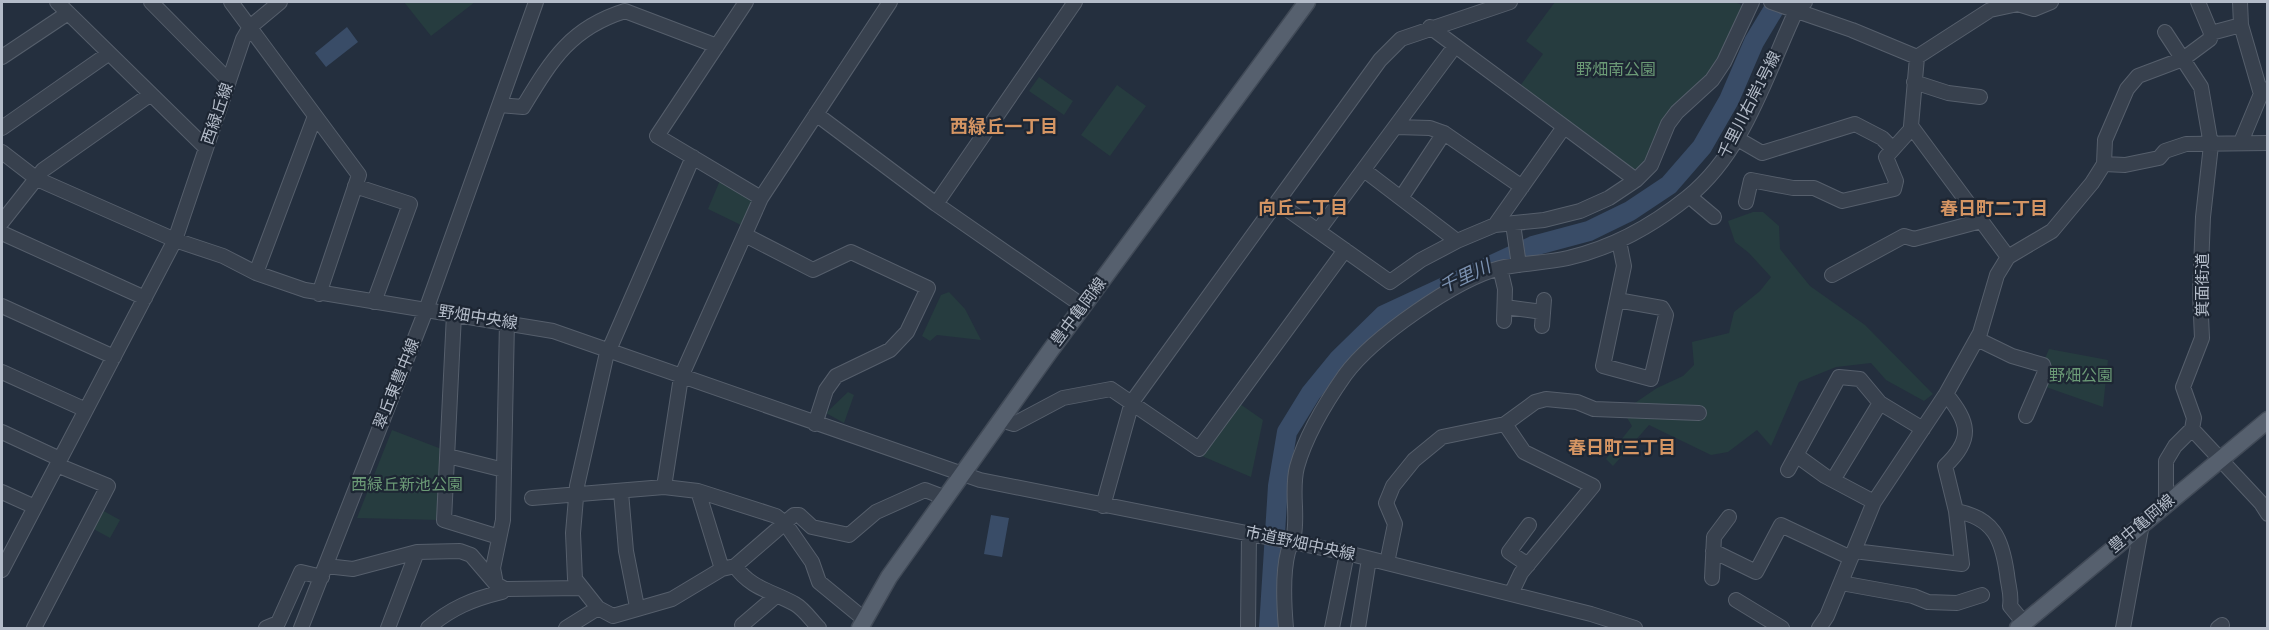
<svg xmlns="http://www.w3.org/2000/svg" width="2269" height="630" font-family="'Sofia Sans Condensed','Noto Sans JP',sans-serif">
<rect width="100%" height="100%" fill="#242f3e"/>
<!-- green -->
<path fill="#263c3f" d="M 404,2 L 475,2 L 431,36 Z
M 1555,2 L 1734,2 L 1740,4 L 1742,8 L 1719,62 L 1654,145 L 1642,168 L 1633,169 L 1520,86 L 1543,54 L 1526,41 Z
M 1039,77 L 1073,101 L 1064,115 L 1029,91 Z
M 1117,85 L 1146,106 L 1110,156 L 1081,135 Z
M 721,178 L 748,194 L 752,203 L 741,225 L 708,209 Z
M 1753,212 L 1763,212 L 1779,226 L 1780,249 L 1810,286 L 1865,325 L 1933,394 L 1924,401 L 1886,380 L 1871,363 L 1836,367 L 1799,382 L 1771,446 L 1757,430 L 1728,452 L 1711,455 L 1649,425 L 1613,466 L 1606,459 L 1632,426 L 1623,411 L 1657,388 L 1683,376 L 1694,365 L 1692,342 L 1729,333 L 1734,312 L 1760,291 L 1771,277 L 1749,253 L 1735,242 L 1728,221 Z
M 949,292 L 965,309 L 981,340 L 937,335 L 930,341 L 922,336 L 941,295 Z
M 2049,349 L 2108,360 L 2103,407 L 2043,386 L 2044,361 Z
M 848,392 L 854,395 L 844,423 L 826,413 Z
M 1240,404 L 1263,420 L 1251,477 L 1202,456 Z
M 392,430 L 444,450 L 441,520 L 357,518 Z
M 100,509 L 120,520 L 110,538 L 90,527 Z"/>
<!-- water -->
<path fill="#394c67" d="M 347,27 L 358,42 L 326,67 L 315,53 Z
M 991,515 L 1009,518 L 1002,557 L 984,554 Z"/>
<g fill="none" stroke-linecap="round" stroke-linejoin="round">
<!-- river -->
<path stroke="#394c67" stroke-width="20" d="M 1269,628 L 1278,486 L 1287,432 L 1311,393 L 1338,360 L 1384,315 L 1533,246 L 1589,231 L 1630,211 L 1669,185 L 1702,147 L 1729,100 L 1754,42 L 1778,2"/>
<defs>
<path id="minor" d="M 57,2 L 206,148
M 151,2 L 229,81
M 231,2 L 359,175 L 319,294
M 746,2 L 657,136 L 761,198
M 1771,2 L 1852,30 L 1917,57 L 1911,126 L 2008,257
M 2198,2 L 2211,33
M 2240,2 L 2241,25 L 2261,94
M 1430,27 L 1636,180
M 2165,32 L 2201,87 L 2211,145 L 2203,217 L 2200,294 L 2202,338 L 2183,387 L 2194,418 L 2192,429 L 2175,446 L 2166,461 L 2166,504
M 2,57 L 68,13
M 1917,57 L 1990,10 L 2018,4 L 2034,9 L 2051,2
M 1914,82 L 1948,93 L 1980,97
M 500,105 L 523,107 C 551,61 570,28 625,11 L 717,46
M 816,114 L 936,204 L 1083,306
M 1396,127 L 1430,128 L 1444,133 L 1522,187
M 2,128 L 108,54
M 1736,138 L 1762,153 L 1855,124 L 1882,138 L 1893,149
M 2241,142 L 2261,94 L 2268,89
M 2,152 L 37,179 L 175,240 L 223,256 L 256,273 L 305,290 L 553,331 L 980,480 L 1347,553 L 1591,614 L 1635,628
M 693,157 L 606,357 L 577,486 L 573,533 L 575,579 L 598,608 L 613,616 L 672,599 L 722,569 L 735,566 L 794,515 L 799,515 L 812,527 L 849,535 L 876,512 L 925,490 L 946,498
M 2104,164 L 2125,165 L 2159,158 L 2165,151 L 2186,144 L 2268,143
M 1364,170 L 1457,241
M 355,186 L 410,204 L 374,302
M 1689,196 L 1714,217
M 1401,198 L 1444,133
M 1277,202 L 1390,282 L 1421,260 L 1457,241 L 1495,225 L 1544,220 L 1580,211 L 1609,198 L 1636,180 L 1651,165 L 1668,124 L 1677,112 L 1712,80 L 1724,62 L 1752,2
M 1746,202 L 1751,180 L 1793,188 L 1814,188 L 1842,201 L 1894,189 L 1896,181 L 1886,157 L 1912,128
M 936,204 L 1075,2
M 2,222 L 43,170 L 151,94
M 1513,224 L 1519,265
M 1495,225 L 1564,127
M 1318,231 L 1455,46
M 2,233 L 145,298
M 745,235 L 813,270 L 851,252 L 928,288 L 907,332 L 890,350 L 836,376 L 826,390 L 815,424
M 1500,268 L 1505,289 L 1504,321
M 256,273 L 315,116
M 1832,275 L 1904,236 L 1914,239 L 1981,221
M 1617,300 L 1662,308 L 1666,315 L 1651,379 L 1603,366 L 1624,266 L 1619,241
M 2,306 L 114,357
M 1505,307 L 1543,312
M 454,314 L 444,520 L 499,537
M 507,321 L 503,520 L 493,568 L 496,584 L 505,589 L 581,588
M 1542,326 L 1544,300
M 1977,339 L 2012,356 L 2043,365 L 2045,372 L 2026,416
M 2,372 L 86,410
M 1001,420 L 1014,424 L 1063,398 L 1111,389 L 1199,449 L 1345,250
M 1505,424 L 1524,452 L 1593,486 L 1521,573 L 1511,594
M 2192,429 L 2261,503 L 2268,514
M 2,432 L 60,459
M 1796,455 L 1825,476 L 1874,502
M 448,456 L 504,470
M 1788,470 L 1839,377 L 1860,379 L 1880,403 L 1923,429
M 1833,480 L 1880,403
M 664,487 L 681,377 L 761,198 L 890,2
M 698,491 L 722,569
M 2,492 L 35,507
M 621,492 L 626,551 L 637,607
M 532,498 L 664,487 L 698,491 L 776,516 L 785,523 L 812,562 L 819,582 L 864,619
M 1103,506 L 1132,402 L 1380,60 L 1401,39 L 1510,2
M 1956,511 C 1994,518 2002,539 2007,574 C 2008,586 2012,594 2010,606 L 2024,623
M 1713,551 L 1756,572 L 1781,525 L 1851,558
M 1854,551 L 1962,564 L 1956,511 L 1945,466 C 1974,439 1969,422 1946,394
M 1387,563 L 1395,524 L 1386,503 L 1393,486 L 1414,460 L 1442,437 L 1505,424 L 1535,402 L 1546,399 L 1577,402 L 1594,409 L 1699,413
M 1528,565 L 1509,552 L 1529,525
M 326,566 L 353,569 L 417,552 L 460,551 L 471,555 L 495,583
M 735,566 C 751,589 772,591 795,604 C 804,609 812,621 819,628
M 2,570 L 175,240 L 243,39 L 250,27 L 280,2
M 1712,578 L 1714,537 L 1729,517
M 1841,583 L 1913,596 L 1928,602 L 1957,603 L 1982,595
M 1736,600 L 1782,628
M 742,625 L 776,596
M 34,628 L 108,486 L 57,465
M 266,628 L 278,623 L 301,572 L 322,577
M 301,628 L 426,310 L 536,2
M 388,628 L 417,552
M 428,628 C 451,608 473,599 502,592 L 505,589
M 566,628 L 598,608
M 1248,628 L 1249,534
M 1286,628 C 1284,605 1282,575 1288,552 C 1290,546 1293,540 1294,535 C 1298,512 1291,490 1297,467 C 1306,435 1326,402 1345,375 C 1372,338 1456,279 1500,268 C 1522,263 1546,263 1568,258 C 1612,248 1652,226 1688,197 C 1744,152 1766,75 1796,11 L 1805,2
M 1332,628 L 1347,553
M 1358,628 L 1369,559
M 1819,628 L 1827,616 L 1874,502 L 1946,394 L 1980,333 L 1997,275 L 2008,257 L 2052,231 L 2092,183 L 2104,164 L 2105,140 L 2127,89 L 2138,76 L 2183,59 L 2210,39 L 2211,33 L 2241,25
M 2123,628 L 2142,524
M 2218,628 L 2222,625"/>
<path id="major" d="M 860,628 L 889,577 L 1050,351 L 1307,2
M 2018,628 L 2268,420"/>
</defs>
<!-- minor casing -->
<use href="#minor" stroke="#565f6c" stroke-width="16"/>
<!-- major casing -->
<use href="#major" stroke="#414a57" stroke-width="19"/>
<!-- minor -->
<use href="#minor" stroke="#38414e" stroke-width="14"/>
<!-- major -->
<use href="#major" stroke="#56606e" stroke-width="16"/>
</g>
<g text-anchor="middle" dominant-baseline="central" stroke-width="4.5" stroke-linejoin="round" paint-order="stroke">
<!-- park labels -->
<g font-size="16" fill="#6b9a76" stroke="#1d2633">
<text x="1616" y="70">野畑南公園</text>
<text x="2081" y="376">野畑公園</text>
<text x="407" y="485">西緑丘新池公園</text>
</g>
<!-- street labels -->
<g font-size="16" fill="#b4bcc9" stroke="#1d2633">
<text transform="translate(1750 105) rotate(-63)">千里川右岸1号線</text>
<text transform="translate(218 114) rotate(-71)">西緑丘線</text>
<text transform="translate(2203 285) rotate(-90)">箕面街道</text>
<text transform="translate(1079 312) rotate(-53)">豊中亀岡線</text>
<text transform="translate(478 318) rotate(9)">野畑中央線</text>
<text transform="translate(397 384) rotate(-68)">翠丘東豊中線</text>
<text transform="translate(2142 524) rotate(-40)">豊中亀岡線</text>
<text transform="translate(1300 544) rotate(12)">市道野畑中央線</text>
</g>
<!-- neighbourhood labels -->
<g font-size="18" font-weight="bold" fill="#d59563" stroke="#1d2633">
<text x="1004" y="127">西緑丘一丁目</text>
<text x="1303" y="208">向丘二丁目</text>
<text x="1994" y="209">春日町二丁目</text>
<text x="1622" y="448">春日町三丁目</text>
</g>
<!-- water labels -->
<g font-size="18" font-style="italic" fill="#7c92b1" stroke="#1d2633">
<text transform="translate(1465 277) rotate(-25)">千里川</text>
</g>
</g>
<!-- border -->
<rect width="2269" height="630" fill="none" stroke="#b4bcc9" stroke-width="6"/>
</svg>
